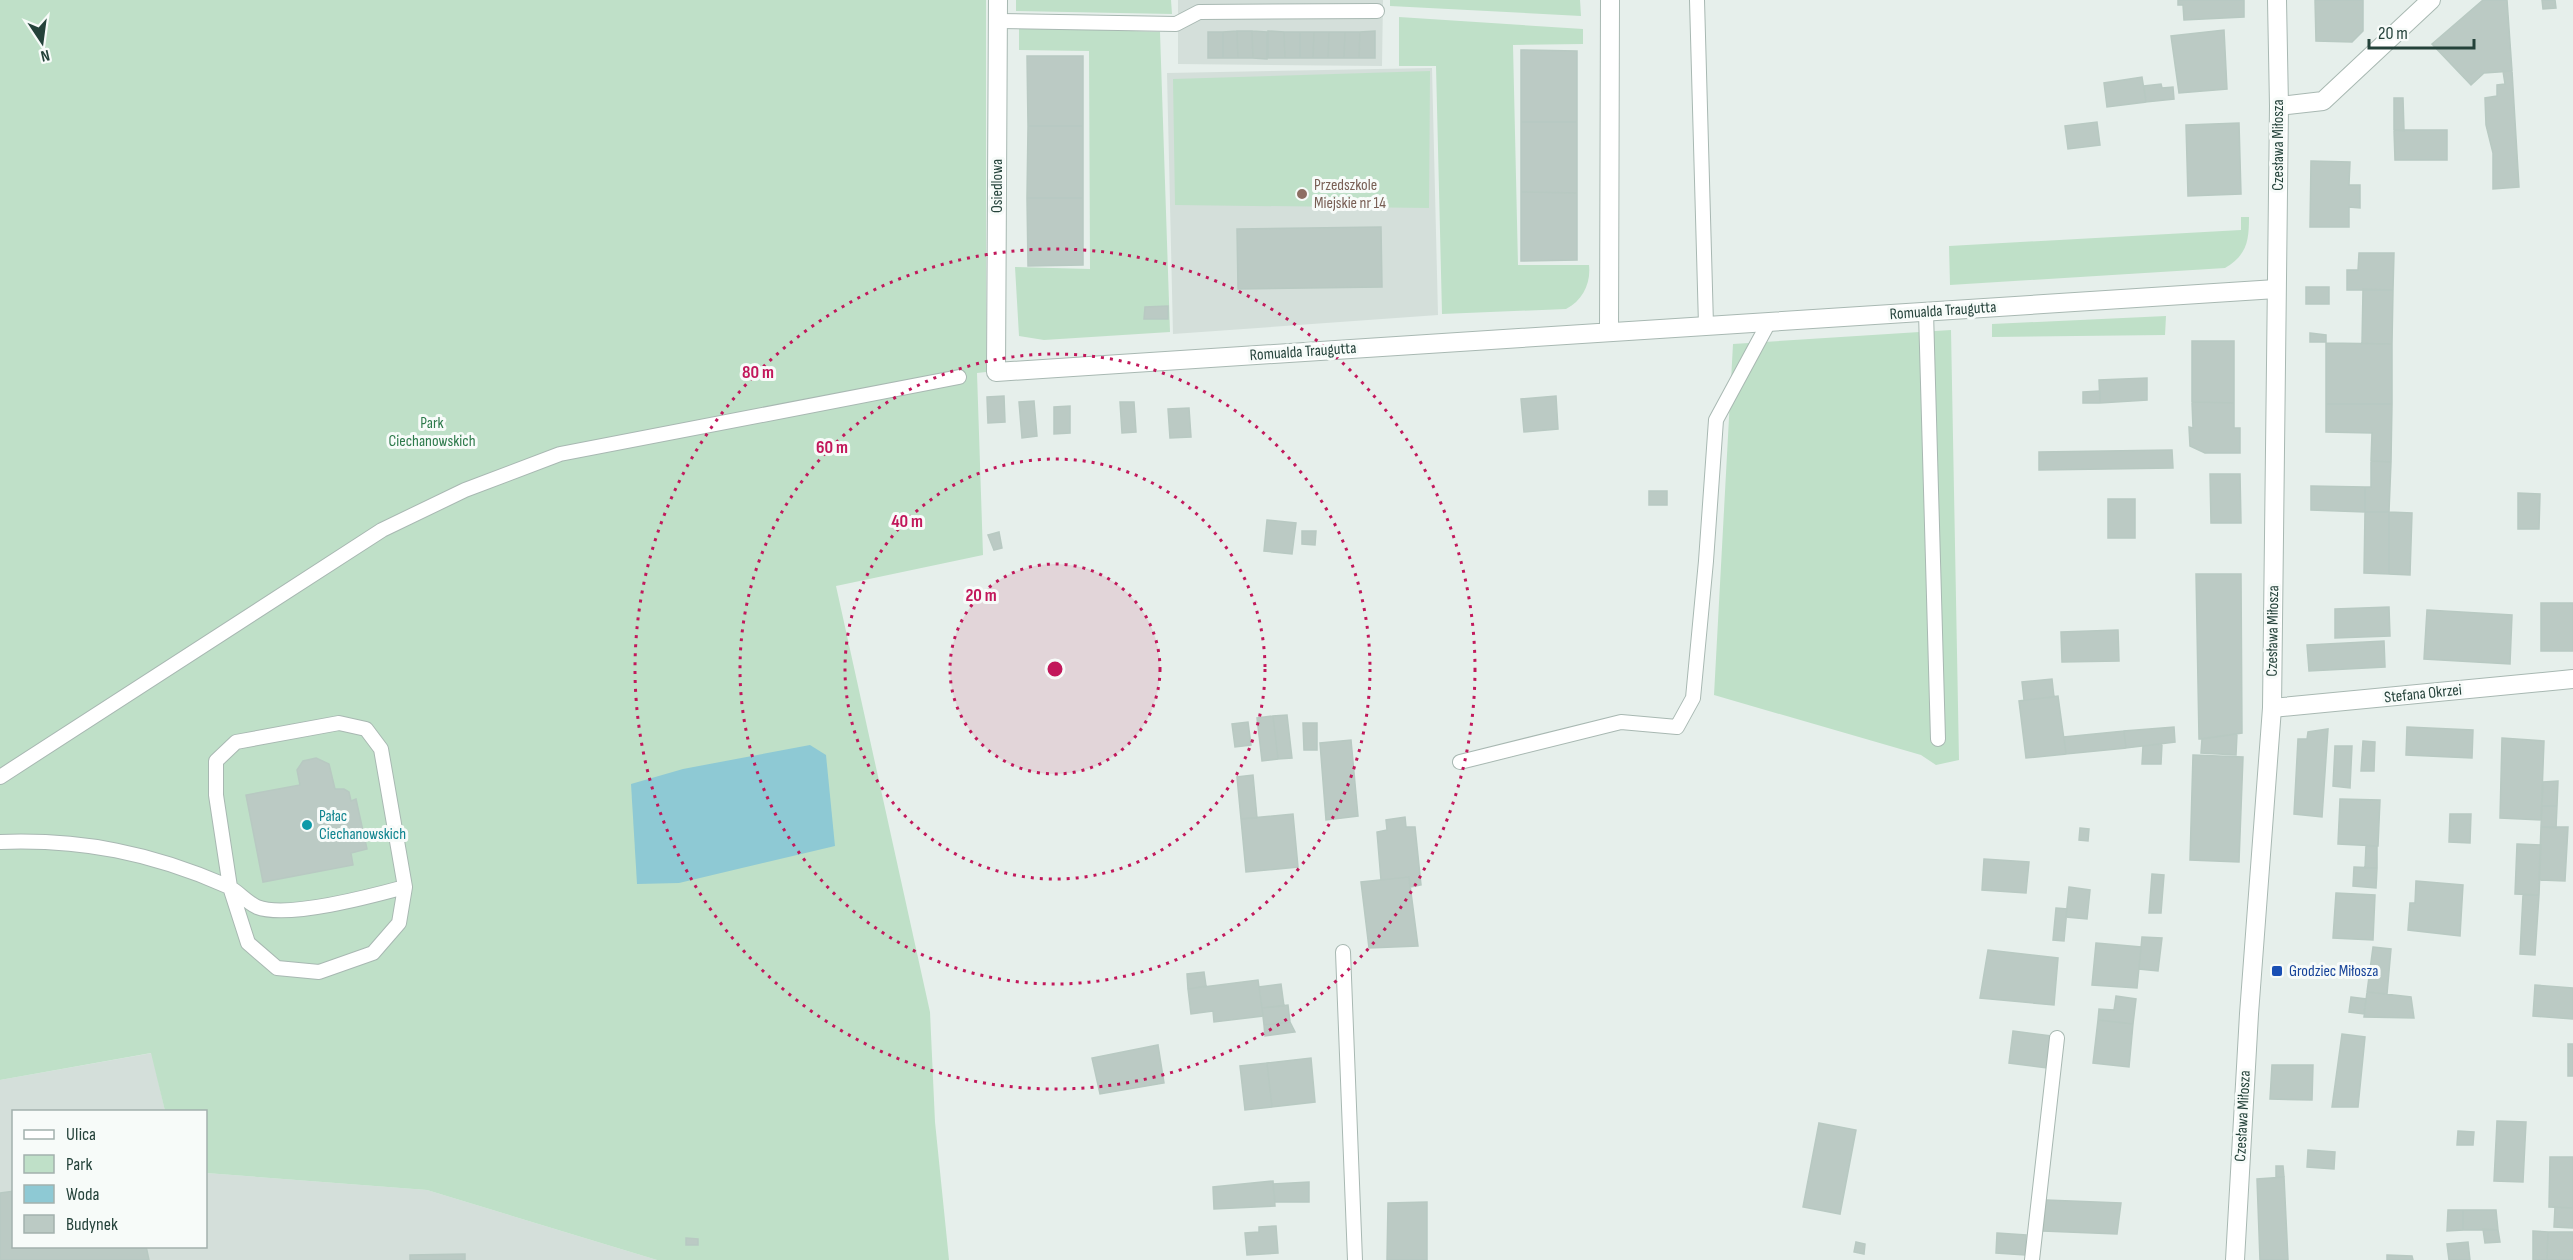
<svg xmlns="http://www.w3.org/2000/svg" width="2573" height="1260" font-family="'Sofia Sans Condensed',sans-serif">
<rect width="100%" height="100%" fill="#e6efeb"/>
<!-- built -->
<path fill="#d4dfda" d="M 1178,0 L 1383,0 L 1382,66 L 1178,64 Z
M 1432,68 L 1438,315 L 1173,334 L 1167,73 Z
M 152,1053 L 165,1111 L 14,1112 L 14,1246 L 206,1246 L 206,1173 L 427,1190 L 657,1260 L 0,1260 L 0,1080 Z"/>
<!-- green -->
<path fill="#bfe0c8" d="M 0,0 L 986,0 L 986,372 L 977,373 L 983,555 L 836,586 L 930,1012 L 935,1122 L 949,1260 L 657,1260 L 427,1190 L 206,1173 L 206,1112 L 165,1111 L 151,1053 L 0,1080 Z
M 1016,0 L 1171,0 L 1172,14 L 1016,11 Z
M 1390,0 L 1580,0 L 1581,16 L 1390,6 Z
M 1399,17 L 1583,29 L 1583,44 L 1513,45 L 1518,265 L 1589,265 C 1591,283 1583,300 1566,309 L 1442,314 L 1436,66 L 1399,66 Z
M 1019,27 L 1160,32 L 1170,332 L 1044,340 L 1019,336 L 1015,267 L 1090,269 L 1089,51 L 1019,50 Z
M 1430,71 L 1429,208 L 1175,205 L 1173,79 Z
M 2241,217 L 2249,217 C 2249,241 2247,255 2225,268 L 1950,285 L 1949,246 L 2241,230 Z
M 2166,316 L 2165,335 L 1992,337 L 1992,324 Z
M 1951,330 L 1959,760 L 1936,765 L 1921,755 L 1714,695 L 1733,344 Z"/>
<!-- water -->
<path fill="#8ec9d4" d="M 810,745 L 826,755 L 835,846 L 679,883 L 637,884 L 631,784 L 683,769 Z"/>
<!-- building -->
<path fill="#bbcac4" stroke="#b8c9c2" stroke-width="1.5" d="M 2178,0 L 2244,0 L 2244,17 L 2184,20 L 2183,5 L 2178,5 Z
M 2315,0 L 2363,0 L 2363,31 L 2352,42 L 2316,41 Z
M 2483,0 L 2507,0 L 2512,71 L 2484,73 L 2471,85 L 2432,44 Z
M 2542,0 L 2555,0 L 2556,8 L 2543,9 Z
M 2224,30 L 2227,89 L 2179,93 L 2171,36 Z
M 1237,31 L 1238,58 L 1223,58 L 1223,32 Z
M 1237,31 L 1252,31 L 1253,58 L 1238,58 Z
M 1252,31 L 1267,32 L 1267,59 L 1253,58 Z
M 1268,31 L 1284,32 L 1285,58 L 1268,58 Z
M 1375,31 L 1375,58 L 1359,58 L 1360,32 Z
M 1208,32 L 1223,32 L 1223,58 L 1208,58 Z
M 1284,32 L 1300,32 L 1300,58 L 1285,58 Z
M 1300,32 L 1314,32 L 1313,58 L 1300,58 Z
M 1314,32 L 1329,32 L 1328,58 L 1313,58 Z
M 1329,32 L 1345,32 L 1344,58 L 1328,58 Z
M 1345,32 L 1360,32 L 1359,58 L 1344,58 Z
M 1521,50 L 1577,51 L 1577,122 L 1521,122 Z
M 1027,56 L 1083,56 L 1083,126 L 1028,126 Z
M 2503,71 L 2512,71 L 2519,187 L 2493,189 L 2493,153 L 2486,125 L 2485,98 L 2497,96 L 2497,85 L 2505,84 Z
M 2142,77 L 2146,102 L 2107,107 L 2104,83 Z
M 2161,84 L 2162,88 L 2173,87 L 2174,99 L 2146,102 L 2144,86 Z
M 2394,98 L 2403,98 L 2404,131 L 2394,130 Z
M 1521,122 L 1577,122 L 1577,193 L 1521,192 Z
M 2097,122 L 2100,145 L 2068,149 L 2065,126 Z
M 2239,123 L 2241,194 L 2188,196 L 2186,125 Z
M 1028,126 L 1083,126 L 1083,198 L 1027,198 Z
M 2394,130 L 2447,130 L 2447,160 L 2395,160 Z
M 2311,161 L 2350,162 L 2349,185 L 2360,185 L 2360,208 L 2349,207 L 2349,227 L 2310,227 Z
M 1521,192 L 1577,193 L 1577,260 L 1521,261 Z
M 1027,198 L 1083,198 L 1083,265 L 1028,266 Z
M 1381,227 L 1382,287 L 1238,289 L 1237,229 Z
M 2359,253 L 2394,253 L 2393,290 L 2347,290 L 2347,270 L 2358,270 Z
M 2306,287 L 2329,287 L 2329,304 L 2306,304 Z
M 2363,289 L 2393,290 L 2392,344 L 2362,344 Z
M 1168,306 L 1168,319 L 1144,319 L 1145,307 Z
M 2310,333 L 2326,335 L 2326,342 L 2310,342 Z
M 2192,341 L 2234,341 L 2234,403 L 2192,402 Z
M 2326,343 L 2392,344 L 2392,404 L 2326,404 Z
M 2147,378 L 2147,400 L 2100,403 L 2099,380 Z
M 2100,391 L 2100,403 L 2083,403 L 2083,392 Z
M 1004,396 L 1005,422 L 988,423 L 987,397 Z
M 1556,396 L 1558,429 L 1524,432 L 1521,399 Z
M 1034,401 L 1037,436 L 1022,438 L 1019,402 Z
M 1120,402 L 1134,402 L 1136,432 L 1122,433 Z
M 2192,402 L 2234,403 L 2234,428 L 2240,428 L 2240,453 L 2205,453 L 2190,446 L 2189,427 L 2193,428 Z
M 2326,404 L 2392,404 L 2391,462 L 2371,461 L 2372,433 L 2326,432 Z
M 1070,406 L 1070,433 L 1054,434 L 1054,407 Z
M 1189,408 L 1191,437 L 1170,438 L 1168,409 Z
M 2172,450 L 2173,468 L 2039,470 L 2039,452 Z
M 2371,461 L 2391,462 L 2389,512 L 2365,512 L 2365,487 L 2371,487 Z
M 2210,474 L 2240,474 L 2241,523 L 2211,523 Z
M 2311,486 L 2365,487 L 2365,512 L 2311,510 Z
M 1649,491 L 1667,491 L 1667,505 L 1649,505 Z
M 2518,493 L 2540,494 L 2539,529 L 2518,529 Z
M 2108,499 L 2135,499 L 2135,538 L 2108,538 Z
M 2365,512 L 2389,512 L 2389,574 L 2364,573 Z
M 2389,512 L 2412,513 L 2410,575 L 2389,574 Z
M 1267,520 L 1296,523 L 1292,554 L 1264,551 Z
M 1302,531 L 1316,531 L 1315,545 L 1302,544 Z
M 999,532 L 1002,548 L 994,550 L 988,535 Z
M 2196,574 L 2241,574 L 2242,733 L 2199,739 Z
M 2541,603 L 2573,603 L 2573,651 L 2541,651 Z
M 2389,607 L 2390,636 L 2335,638 L 2335,609 Z
M 2427,610 L 2512,615 L 2510,664 L 2424,659 Z
M 2118,630 L 2119,661 L 2062,662 L 2061,632 Z
M 2384,641 L 2385,667 L 2309,671 L 2307,645 Z
M 2052,679 L 2054,697 L 2024,700 L 2022,682 Z
M 2058,696 L 2066,754 L 2026,758 L 2019,701 Z
M 1287,715 L 1292,758 L 1278,759 L 1273,716 Z
M 1273,716 L 1278,759 L 1262,761 L 1257,718 Z
M 1248,722 L 1251,745 L 1235,747 L 1232,724 Z
M 1303,723 L 1317,723 L 1317,750 L 1304,750 Z
M 2174,727 L 2175,742 L 2126,748 L 2124,731 Z
M 2407,727 L 2473,730 L 2472,758 L 2406,755 Z
M 2328,729 L 2322,817 L 2294,814 L 2298,739 L 2307,739 L 2308,732 Z
M 2124,731 L 2126,748 L 2066,754 L 2064,737 Z
M 2237,734 L 2236,755 L 2201,753 L 2202,739 Z
M 2502,738 L 2544,741 L 2541,820 L 2500,818 Z
M 1351,740 L 1358,816 L 1326,820 L 1320,743 Z
M 2363,741 L 2375,742 L 2374,771 L 2361,771 Z
M 2162,744 L 2161,764 L 2142,764 L 2143,746 Z
M 2335,746 L 2352,746 L 2350,788 L 2333,786 Z
M 2193,755 L 2243,757 L 2239,862 L 2190,860 Z
M 316,758 L 329,764 L 335,789 L 344,789 L 349,792 L 351,801 L 356,799 L 367,849 L 351,853 L 353,865 L 263,882 L 246,795 L 300,785 L 297,770 L 303,761 Z
M 1253,775 L 1257,818 L 1241,819 L 1237,777 Z
M 2558,781 L 2557,806 L 2542,806 L 2543,782 Z
M 2340,799 L 2380,800 L 2378,846 L 2338,844 Z
M 2542,806 L 2557,806 L 2556,828 L 2541,827 Z
M 1293,814 L 1298,867 L 1246,872 L 1241,819 Z
M 2450,814 L 2471,814 L 2470,843 L 2449,842 Z
M 1405,817 L 1406,827 L 1415,827 L 1421,885 L 1410,887 L 1409,877 L 1381,880 L 1377,832 L 1387,830 L 1386,820 Z
M 2541,827 L 2568,827 L 2565,881 L 2539,880 Z
M 2080,828 L 2089,829 L 2088,841 L 2079,840 Z
M 2517,844 L 2541,845 L 2539,895 L 2515,894 Z
M 2366,846 L 2377,846 L 2377,868 L 2365,868 Z
M 1984,859 L 2029,862 L 2026,893 L 1982,890 Z
M 2354,867 L 2377,868 L 2376,888 L 2353,886 Z
M 2152,874 L 2164,875 L 2161,913 L 2149,913 Z
M 1409,877 L 1418,946 L 1369,948 L 1361,882 Z
M 2416,881 L 2463,885 L 2460,936 L 2408,930 L 2410,903 L 2415,903 Z
M 2069,887 L 2090,890 L 2087,919 L 2066,917 Z
M 2336,893 L 2375,895 L 2373,940 L 2333,938 Z
M 2523,895 L 2539,895 L 2535,955 L 2520,954 Z
M 2056,908 L 2067,909 L 2064,941 L 2053,940 Z
M 2142,937 L 2162,938 L 2158,971 L 2139,969 Z
M 2096,943 L 2141,947 L 2137,988 L 2092,985 Z
M 2373,947 L 2391,949 L 2387,994 L 2367,992 Z
M 1988,950 L 2058,958 L 2054,1005 L 1980,998 Z
M 1204,972 L 1206,986 L 1188,989 L 1187,974 Z
M 1258,980 L 1263,1016 L 1214,1022 L 1213,1011 L 1191,1014 L 1188,989 Z
M 1281,984 L 1284,1006 L 1262,1008 L 1259,987 Z
M 2535,985 L 2573,988 L 2573,1019 L 2533,1016 Z
M 2367,992 L 2411,997 L 2414,1018 L 2364,1017 Z
M 2116,996 L 2136,999 L 2133,1024 L 2098,1020 L 2099,1009 L 2114,1010 Z
M 2351,997 L 2366,999 L 2364,1014 L 2349,1012 Z
M 1288,1005 L 1290,1022 L 1264,1025 L 1262,1008 Z
M 2098,1020 L 2133,1024 L 2129,1067 L 2093,1063 Z
M 1290,1022 L 1295,1032 L 1265,1036 L 1264,1025 Z
M 2013,1031 L 2051,1036 L 2047,1068 L 2009,1063 Z
M 2342,1034 L 2365,1037 L 2358,1107 L 2332,1107 Z
M 2568,1044 L 2573,1044 L 2573,1076 L 2568,1076 Z
M 1158,1045 L 1164,1083 L 1100,1094 L 1092,1058 Z
M 1311,1058 L 1315,1102 L 1272,1107 L 1267,1063 Z
M 1267,1063 L 1272,1107 L 1245,1110 L 1240,1066 Z
M 2272,1065 L 2313,1065 L 2312,1100 L 2270,1099 Z
M 2497,1121 L 2526,1122 L 2523,1182 L 2494,1181 Z
M 1819,1123 L 1856,1130 L 1840,1214 L 1803,1207 Z
M 2458,1131 L 2474,1132 L 2473,1145 L 2457,1145 Z
M 2308,1150 L 2335,1152 L 2334,1169 L 2307,1167 Z
M 2550,1157 L 2573,1157 L 2573,1208 L 2549,1207 Z
M 2276,1166 L 2283,1166 L 2284,1177 L 2276,1177 Z
M 2284,1177 L 2288,1260 L 2260,1260 L 2257,1179 Z
M 1273,1181 L 1275,1206 L 1214,1209 L 1213,1187 Z
M 1309,1182 L 1309,1202 L 1275,1202 L 1273,1184 Z
M 14,1191 L 14,1246 L 146,1246 L 149,1260 L 0,1260 L 0,1193 Z
M 2046,1200 L 2121,1203 L 2117,1234 L 2043,1231 Z
M 1427,1202 L 1427,1260 L 1387,1260 L 1388,1203 Z
M 2555,1207 L 2573,1208 L 2573,1228 L 2554,1227 Z
M 2448,1210 L 2463,1210 L 2463,1230 L 2447,1231 Z
M 2463,1210 L 2496,1210 L 2498,1230 L 2463,1230 Z
M 1276,1226 L 1278,1253 L 1247,1255 L 1245,1233 L 1259,1232 L 1259,1227 Z
M 2483,1229 L 2498,1230 L 2500,1242 L 2485,1243 Z
M 2533,1231 L 2548,1232 L 2547,1260 L 2533,1260 Z
M 2548,1232 L 2573,1232 L 2573,1260 L 2547,1260 Z
M 1997,1233 L 2026,1235 L 2025,1255 L 1996,1253 Z
M 686,1238 L 698,1239 L 698,1245 L 686,1245 Z
M 1856,1242 L 1865,1244 L 1864,1254 L 1854,1252 Z
M 2468,1242 L 2470,1260 L 2449,1260 L 2447,1244 Z
M 465,1254 L 465,1260 L 410,1260 L 410,1255 Z
M 2387,1255 L 2412,1256 L 2413,1260 L 2387,1260 Z"/>
<g fill="none" stroke-linecap="round" stroke-linejoin="round">
<defs>
<path id="service" d="M 1697,0 L 1706,325
M 998,21 L 1176,24 L 1199,12 L 1377,11
M 1926,312 L 1938,739
M 339,723 L 366,729 L 381,749 L 405,887 L 399,923 L 373,953 L 319,972 L 277,968 L 248,943 L 230,887 L 216,795 L 216,761 L 236,742 Z
M 1460,762 L 1621,722 L 1677,727 L 1693,698 L 1706,561 L 1716,420 L 1769,322
M 0,777 L 382,530 L 465,490 L 560,454 L 959,377
M 0,842 C 82,839 152,853 227,886 C 238,891 246,902 257,907 C 288,919 372,896 405,887
M 1343,952 L 1355,1260
M 2032,1260 L 2057,1038"/>
<path id="minor" d="M 998,0 L 996,372 L 2276,289
M 2279,106 L 2323,101 L 2431,0
M 1609,332 L 1610,0
M 2272,708 L 2573,679"/>
<path id="tertiary" d="M 2235,1260 L 2249,1014 L 2272,708 L 2279,106 L 2277,0"/>
</defs>
<!-- service casing -->
<use href="#service" stroke="#a8b8b2" stroke-width="16"/>
<!-- minor casing -->
<use href="#minor" stroke="#a8b8b2" stroke-width="20"/>
<!-- tertiary casing -->
<use href="#tertiary" stroke="#a8b8b2" stroke-width="20"/>
<!-- service -->
<use href="#service" stroke="#fff" stroke-width="14"/>
<!-- minor -->
<use href="#minor" stroke="#fff" stroke-width="18"/>
<!-- tertiary -->
<use href="#tertiary" stroke="#fff" stroke-width="18"/>
</g>
<!-- distance rings -->
<circle cx="1055" cy="669" r="105" fill="#c2185b" fill-opacity=".12"/>
<g fill="none" stroke="#c2185b" stroke-width="3" stroke-dasharray="3 6">
<circle cx="1055" cy="669" r="105"/>
<circle cx="1055" cy="669" r="210"/>
<circle cx="1055" cy="669" r="315"/>
<circle cx="1055" cy="669" r="420"/>
</g>
<!-- markers -->
<circle fill="#8d6e63" stroke="#f7fbf9" stroke-width="2" cx="1302" cy="194" r="6"/>
<circle fill="#0f9aa8" stroke="#f7fbf9" stroke-width="2" cx="307" cy="825" r="6"/>
<rect fill="#1a4fb4" stroke="#f7fbf9" stroke-width="2" x="2271" y="965" width="12" height="12" rx="3"/>
<g text-anchor="middle" dominant-baseline="central" stroke-width="6" stroke-linejoin="round" paint-order="stroke">
<!-- street labels -->
<g font-size="16" fill="#24423a" stroke="#f7fbf9">
<text transform="translate(2278 145) rotate(-90)">Czesława Miłosza</text>
<text transform="translate(997 186) rotate(-90)">Osiedlowa</text>
<text transform="translate(1943 311) rotate(-4)">Romualda Traugutta</text>
<text transform="translate(1303 352) rotate(-4)">Romualda Traugutta</text>
<text transform="translate(2273 631) rotate(-89)">Czesława Miłosza</text>
<text transform="translate(2423 694) rotate(-6)">Stefana Okrzei</text>
<text transform="translate(2243 1116) rotate(-87)">Czesława Miłosza</text>
</g>
<!-- education labels -->
<g font-size="16" fill="#785e54" stroke="#f7fbf9" text-anchor="start">
<text x="1314" y="185">Przedszkole<tspan x="1314" dy="18">Miejskie nr 14</tspan></text>
</g>
<!-- park labels -->
<g font-size="16" fill="#2d7a4b" stroke="#f7fbf9">
<text x="432" y="423">Park<tspan x="432" dy="18">Ciechanowskich</tspan></text>
</g>
<!-- culture labels -->
<g font-size="16" fill="#0d838f" stroke="#f7fbf9" text-anchor="start">
<text x="319" y="816">Pałac<tspan x="319" dy="18">Ciechanowskich</tspan></text>
</g>
<!-- transit labels -->
<g font-size="16" fill="#164399" stroke="#f7fbf9" text-anchor="start">
<text x="2289" y="971">Grodziec Miłosza</text>
</g>
</g>
<circle cx="1055" cy="669" r="9" fill="#c2185b" stroke="#f7fbf9" stroke-width="3"/>
<g font-size="18" text-anchor="middle" font-weight="bold" fill="#c2185b" stroke="#f7fbf9" stroke-width="6" stroke-linejoin="round" paint-order="stroke">
<text x="758" y="378">80 m</text>
<text x="832" y="453">60 m</text>
<text x="907" y="527">40 m</text>
<text x="981" y="601">20 m</text>
</g>
<!-- legend -->
<rect x="12" y="1110" width="195" height="138" fill="#f7fbf9" stroke="#a3b1ad" stroke-width="1.5"/>
<rect x="24" y="1130" width="30" height="9" fill="#ffffff" stroke="#a3b1ad" stroke-width="1.5"/>
<text x="66" y="1140" font-size="18" fill="#24423a">Ulica</text>
<rect x="24" y="1155" width="30" height="18" fill="#bfe0c8" stroke="#a3b1ad" stroke-width="1.5"/>
<text x="66" y="1170" font-size="18" fill="#24423a">Park</text>
<rect x="24" y="1185" width="30" height="18" fill="#8ec9d4" stroke="#a3b1ad" stroke-width="1.5"/>
<text x="66" y="1200" font-size="18" fill="#24423a">Woda</text>
<rect x="24" y="1215" width="30" height="18" fill="#bbcac4" stroke="#a3b1ad" stroke-width="1.5"/>
<text x="66" y="1230" font-size="18" fill="#24423a">Budynek</text>
<!-- north arrow -->
<g transform="translate(42 42) rotate(167)" stroke="#f7fbf9" stroke-width="4.5" paint-order="stroke">
<path d="M0-4.5L10 22L0 15L-10 22Z" fill="#24423a"/>
<text y="-9" font-size="16" font-weight="bold" text-anchor="middle" fill="#24423a">N</text>
</g>
<!-- scale -->
<path d="M2369 39v9h105v-9" fill="none" stroke="#24423a" stroke-width="3"/>
<text x="2378" y="39" font-size="18" fill="#24423a" stroke="#f7fbf9" stroke-width="4.5" paint-order="stroke">20 m</text>
</svg>
